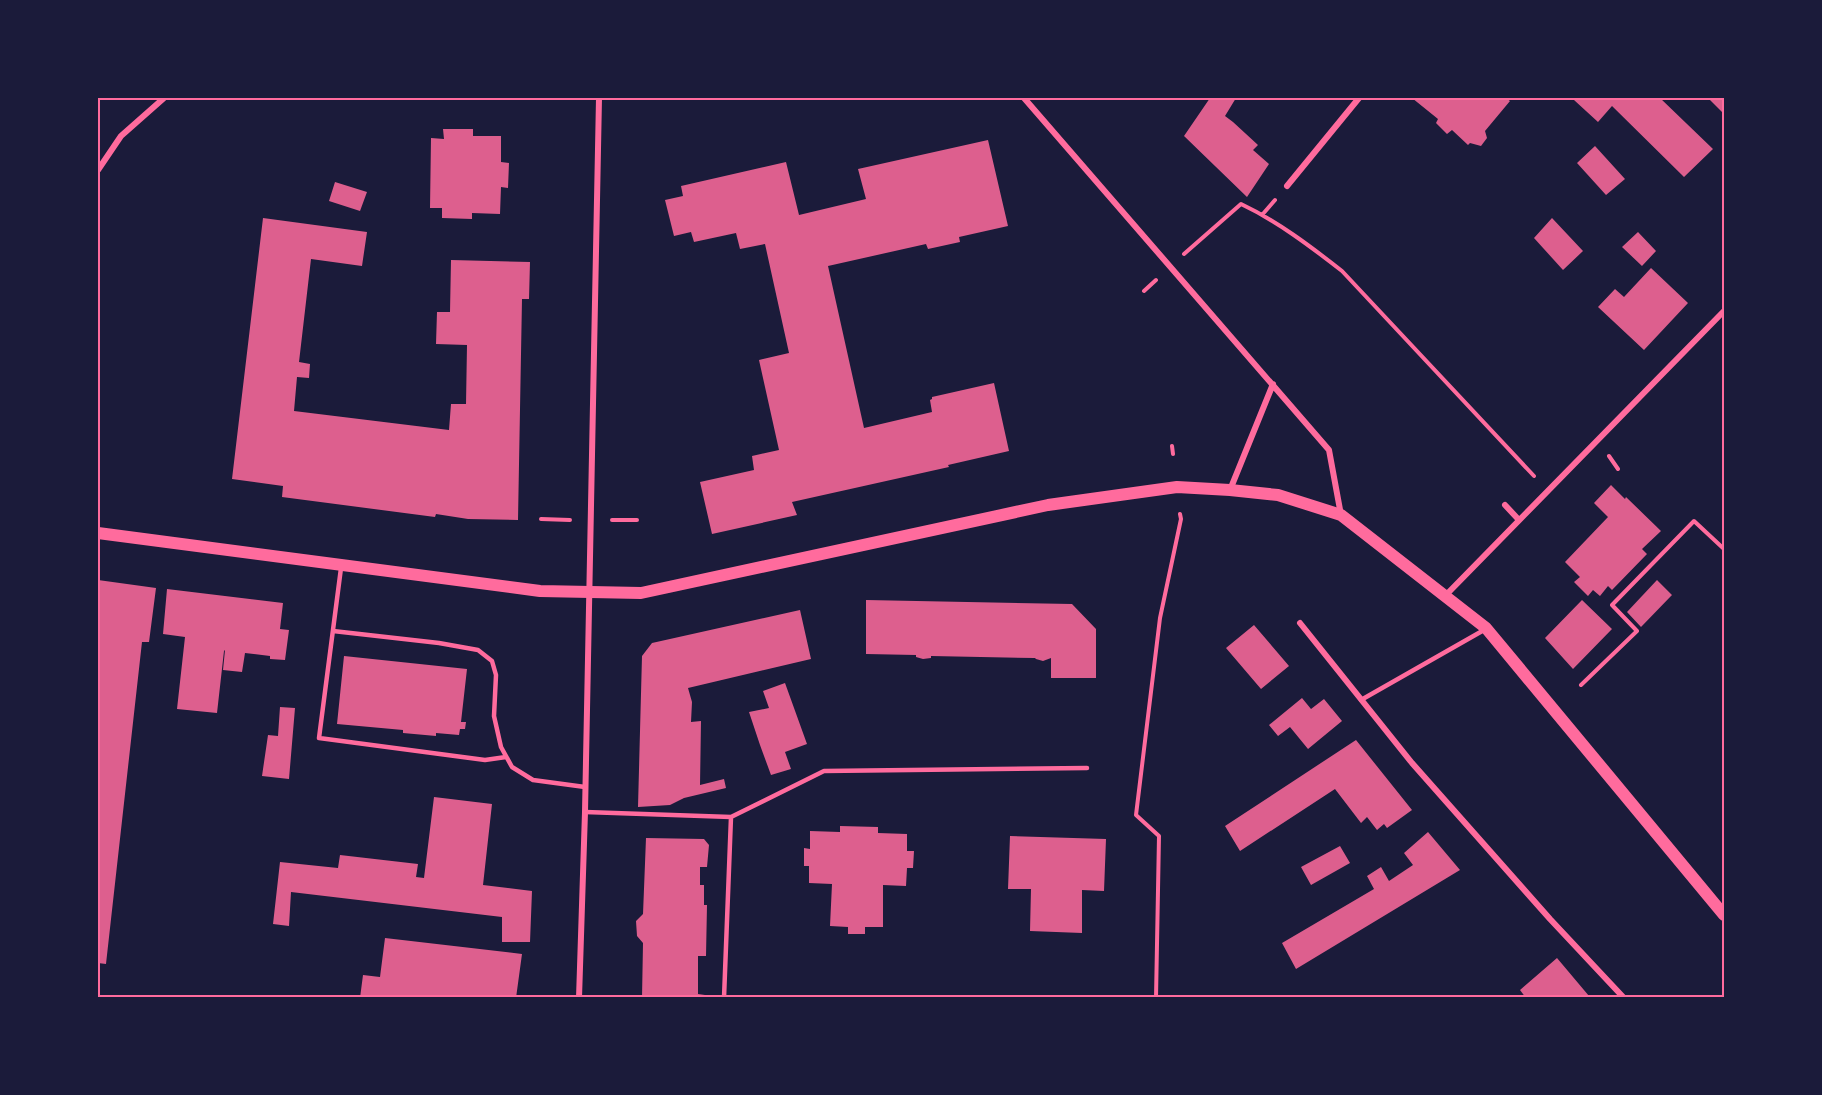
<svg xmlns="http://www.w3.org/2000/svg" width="1822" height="1095" font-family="Signika,sans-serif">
<rect width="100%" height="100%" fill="#1b1b3a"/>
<!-- building -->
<path fill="#dd5f8e" d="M 1210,98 L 1236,98 L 1225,116 L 1233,122 L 1258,145 L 1253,150 L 1269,164 L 1247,197 L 1184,136 Z
M 1412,98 L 1506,98 L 1510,101 L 1485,131 L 1487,138 L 1481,146 L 1470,143 L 1468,145 L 1452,130 L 1447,134 L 1436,123 L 1438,119 Z
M 1576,98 L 1660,98 L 1713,149 L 1684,177 L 1612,106 L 1598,122 L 1574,100 Z
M 1708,98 L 1724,98 L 1724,114 Z
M 443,129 L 473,129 L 473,136 L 501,136 L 501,162 L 509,163 L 508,188 L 501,187 L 500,214 L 472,213 L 472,219 L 442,218 L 442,208 L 430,208 L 431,138 L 444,139 Z
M 988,140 L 1008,226 L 959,237 L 960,242 L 928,249 L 926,244 L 828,266 L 864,428 L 932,412 L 930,400 L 932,399 L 932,397 L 994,383 L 1009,451 L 948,465 L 949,467 L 792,502 L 797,515 L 712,534 L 700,482 L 754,470 L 752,456 L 779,450 L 759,360 L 789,353 L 765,244 L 740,249 L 736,233 L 694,242 L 691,232 L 674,236 L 665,200 L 683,196 L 681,186 L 786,162 L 799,215 L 866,199 L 858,169 Z
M 1595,146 L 1625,179 L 1606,195 L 1577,163 Z
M 335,182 L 367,192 L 360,211 L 329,201 Z
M 263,218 L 367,232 L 362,266 L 311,259 L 299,362 L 310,364 L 309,378 L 297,377 L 294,411 L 449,430 L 451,404 L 466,404 L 467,345 L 436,344 L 437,312 L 450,312 L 451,260 L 530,262 L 529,299 L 522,299 L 518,520 L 468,519 L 436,514 L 435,517 L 282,497 L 283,486 L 232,479 Z
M 1552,218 L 1583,251 L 1563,270 L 1534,238 Z
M 1638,232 L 1656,251 L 1642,266 L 1622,247 Z
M 1651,268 L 1688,303 L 1644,350 L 1598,307 L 1615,289 L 1624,297 Z
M 1611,485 L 1625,499 L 1626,497 L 1661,531 L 1642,549 L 1647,554 L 1612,590 L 1608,586 L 1600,596 L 1593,590 L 1588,596 L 1574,582 L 1580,577 L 1565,562 L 1608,517 L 1594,503 Z
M 98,580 L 156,588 L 149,642 L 142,642 L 106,964 L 98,963 Z
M 1657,580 L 1672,595 L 1641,627 L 1627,612 Z
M 167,589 L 283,603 L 280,629 L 289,630 L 285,660 L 270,659 L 270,656 L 245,653 L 242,672 L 223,670 L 225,650 L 224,651 L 217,713 L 177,709 L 185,637 L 163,634 Z
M 866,600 L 1072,604 L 1096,629 L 1096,678 L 1051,678 L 1051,658 L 1043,661 L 1036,659 L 1035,658 L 931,656 L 931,658 L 923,659 L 916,657 L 916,655 L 866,654 Z
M 1582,600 L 1612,629 L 1573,669 L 1545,638 Z
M 800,610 L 811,659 L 688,688 L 692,702 L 691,722 L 701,721 L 700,785 L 724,779 L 726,788 L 684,798 L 670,805 L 638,807 L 642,656 L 652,643 Z
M 1254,625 L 1289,666 L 1261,689 L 1226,648 Z
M 344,656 L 467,669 L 461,722 L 466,722 L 465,729 L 460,729 L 459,735 L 436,733 L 436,736 L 403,733 L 403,730 L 337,724 Z
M 785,683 L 807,744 L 785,752 L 791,769 L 771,775 L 760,745 L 749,712 L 769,708 L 763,691 Z
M 1302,698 L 1311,709 L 1324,699 L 1342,721 L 1308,749 L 1290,727 L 1278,736 L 1269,725 Z
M 280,707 L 295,708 L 289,779 L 262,776 L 268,735 L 278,736 Z
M 1356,740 L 1412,810 L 1387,828 L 1384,824 L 1377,830 L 1367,817 L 1361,823 L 1335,789 L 1240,851 L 1225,826 Z
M 434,797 L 492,804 L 483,885 L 532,891 L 530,942 L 502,942 L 502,917 L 291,892 L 289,926 L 273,924 L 280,862 L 338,868 L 340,855 L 418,864 L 416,877 L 424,878 Z
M 840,826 L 878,827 L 878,833 L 907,834 L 907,851 L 914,851 L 913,868 L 907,868 L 906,886 L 883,885 L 883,927 L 865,927 L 865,934 L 848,934 L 848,927 L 830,926 L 832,884 L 809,883 L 809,866 L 804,866 L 804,848 L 810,849 L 810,831 L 840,832 Z
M 1428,832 L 1460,870 L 1296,969 L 1282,943 L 1374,889 L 1367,876 L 1381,867 L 1389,881 L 1413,865 L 1404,853 Z
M 1010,836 L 1106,839 L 1104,891 L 1082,890 L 1082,933 L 1030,931 L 1031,889 L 1008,889 Z
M 646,838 L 704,839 L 709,845 L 707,867 L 700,867 L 700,885 L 704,885 L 704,905 L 707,905 L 706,956 L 698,956 L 698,994 L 705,995 L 705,998 L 642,998 L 643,943 L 637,936 L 636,921 L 643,914 Z
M 1340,846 L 1350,863 L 1311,885 L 1301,867 Z
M 385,938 L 522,954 L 516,998 L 406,998 L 388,995 L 388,998 L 360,998 L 363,975 L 380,977 Z
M 1557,958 L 1589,996 L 1588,998 L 1526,998 L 1520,990 Z"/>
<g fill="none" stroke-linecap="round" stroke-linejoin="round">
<!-- path -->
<path stroke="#ff6b9d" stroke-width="4" d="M 1262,215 L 1275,200
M 1184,254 L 1241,204 C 1277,221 1310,246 1342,271 L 1534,476
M 1144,291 L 1156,280
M 1172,446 L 1173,454
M 1609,456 L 1618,469
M 541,519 L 570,520
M 612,520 L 637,520
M 1581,685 L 1637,631 L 1612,605 L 1694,521 L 1724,549
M 1156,998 L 1159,836 L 1136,815 L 1160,618 L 1181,519 L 1180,514"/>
<!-- service -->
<path stroke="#ff6b9d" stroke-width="4.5" d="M 341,568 L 319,738 L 485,760 L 506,757
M 333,631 L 439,643 L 478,650 L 492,661 L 496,675 L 494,716 L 501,747 L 512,767 L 533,780 L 585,787
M 1361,700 L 1484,630
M 585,812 L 731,817 L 724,998
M 731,817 L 824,771 L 1087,768"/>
<!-- minor -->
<path stroke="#ff6b9d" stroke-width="6" d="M 1024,98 L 1329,450 L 1341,515
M 98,170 L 121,136 L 164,98
M 1287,186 L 1359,98
M 1230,490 L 1273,384
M 1505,505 L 1519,520
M 1445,596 L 1724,311
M 1300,623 L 1412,763 L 1550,919 L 1624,998
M 579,998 L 585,812 L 599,98"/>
<!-- secondary -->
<path stroke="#ff6b9d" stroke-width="12" d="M 98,533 L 540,591 L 641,593 L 1048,505 L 1177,487 L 1230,490 L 1278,495 L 1341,515 L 1486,628 L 1724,915"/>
</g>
<!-- border -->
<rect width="1822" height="1095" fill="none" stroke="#1b1b3a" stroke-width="198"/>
<rect x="99" y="99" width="1624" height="897" fill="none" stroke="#ff6b9d" stroke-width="2"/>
</svg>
